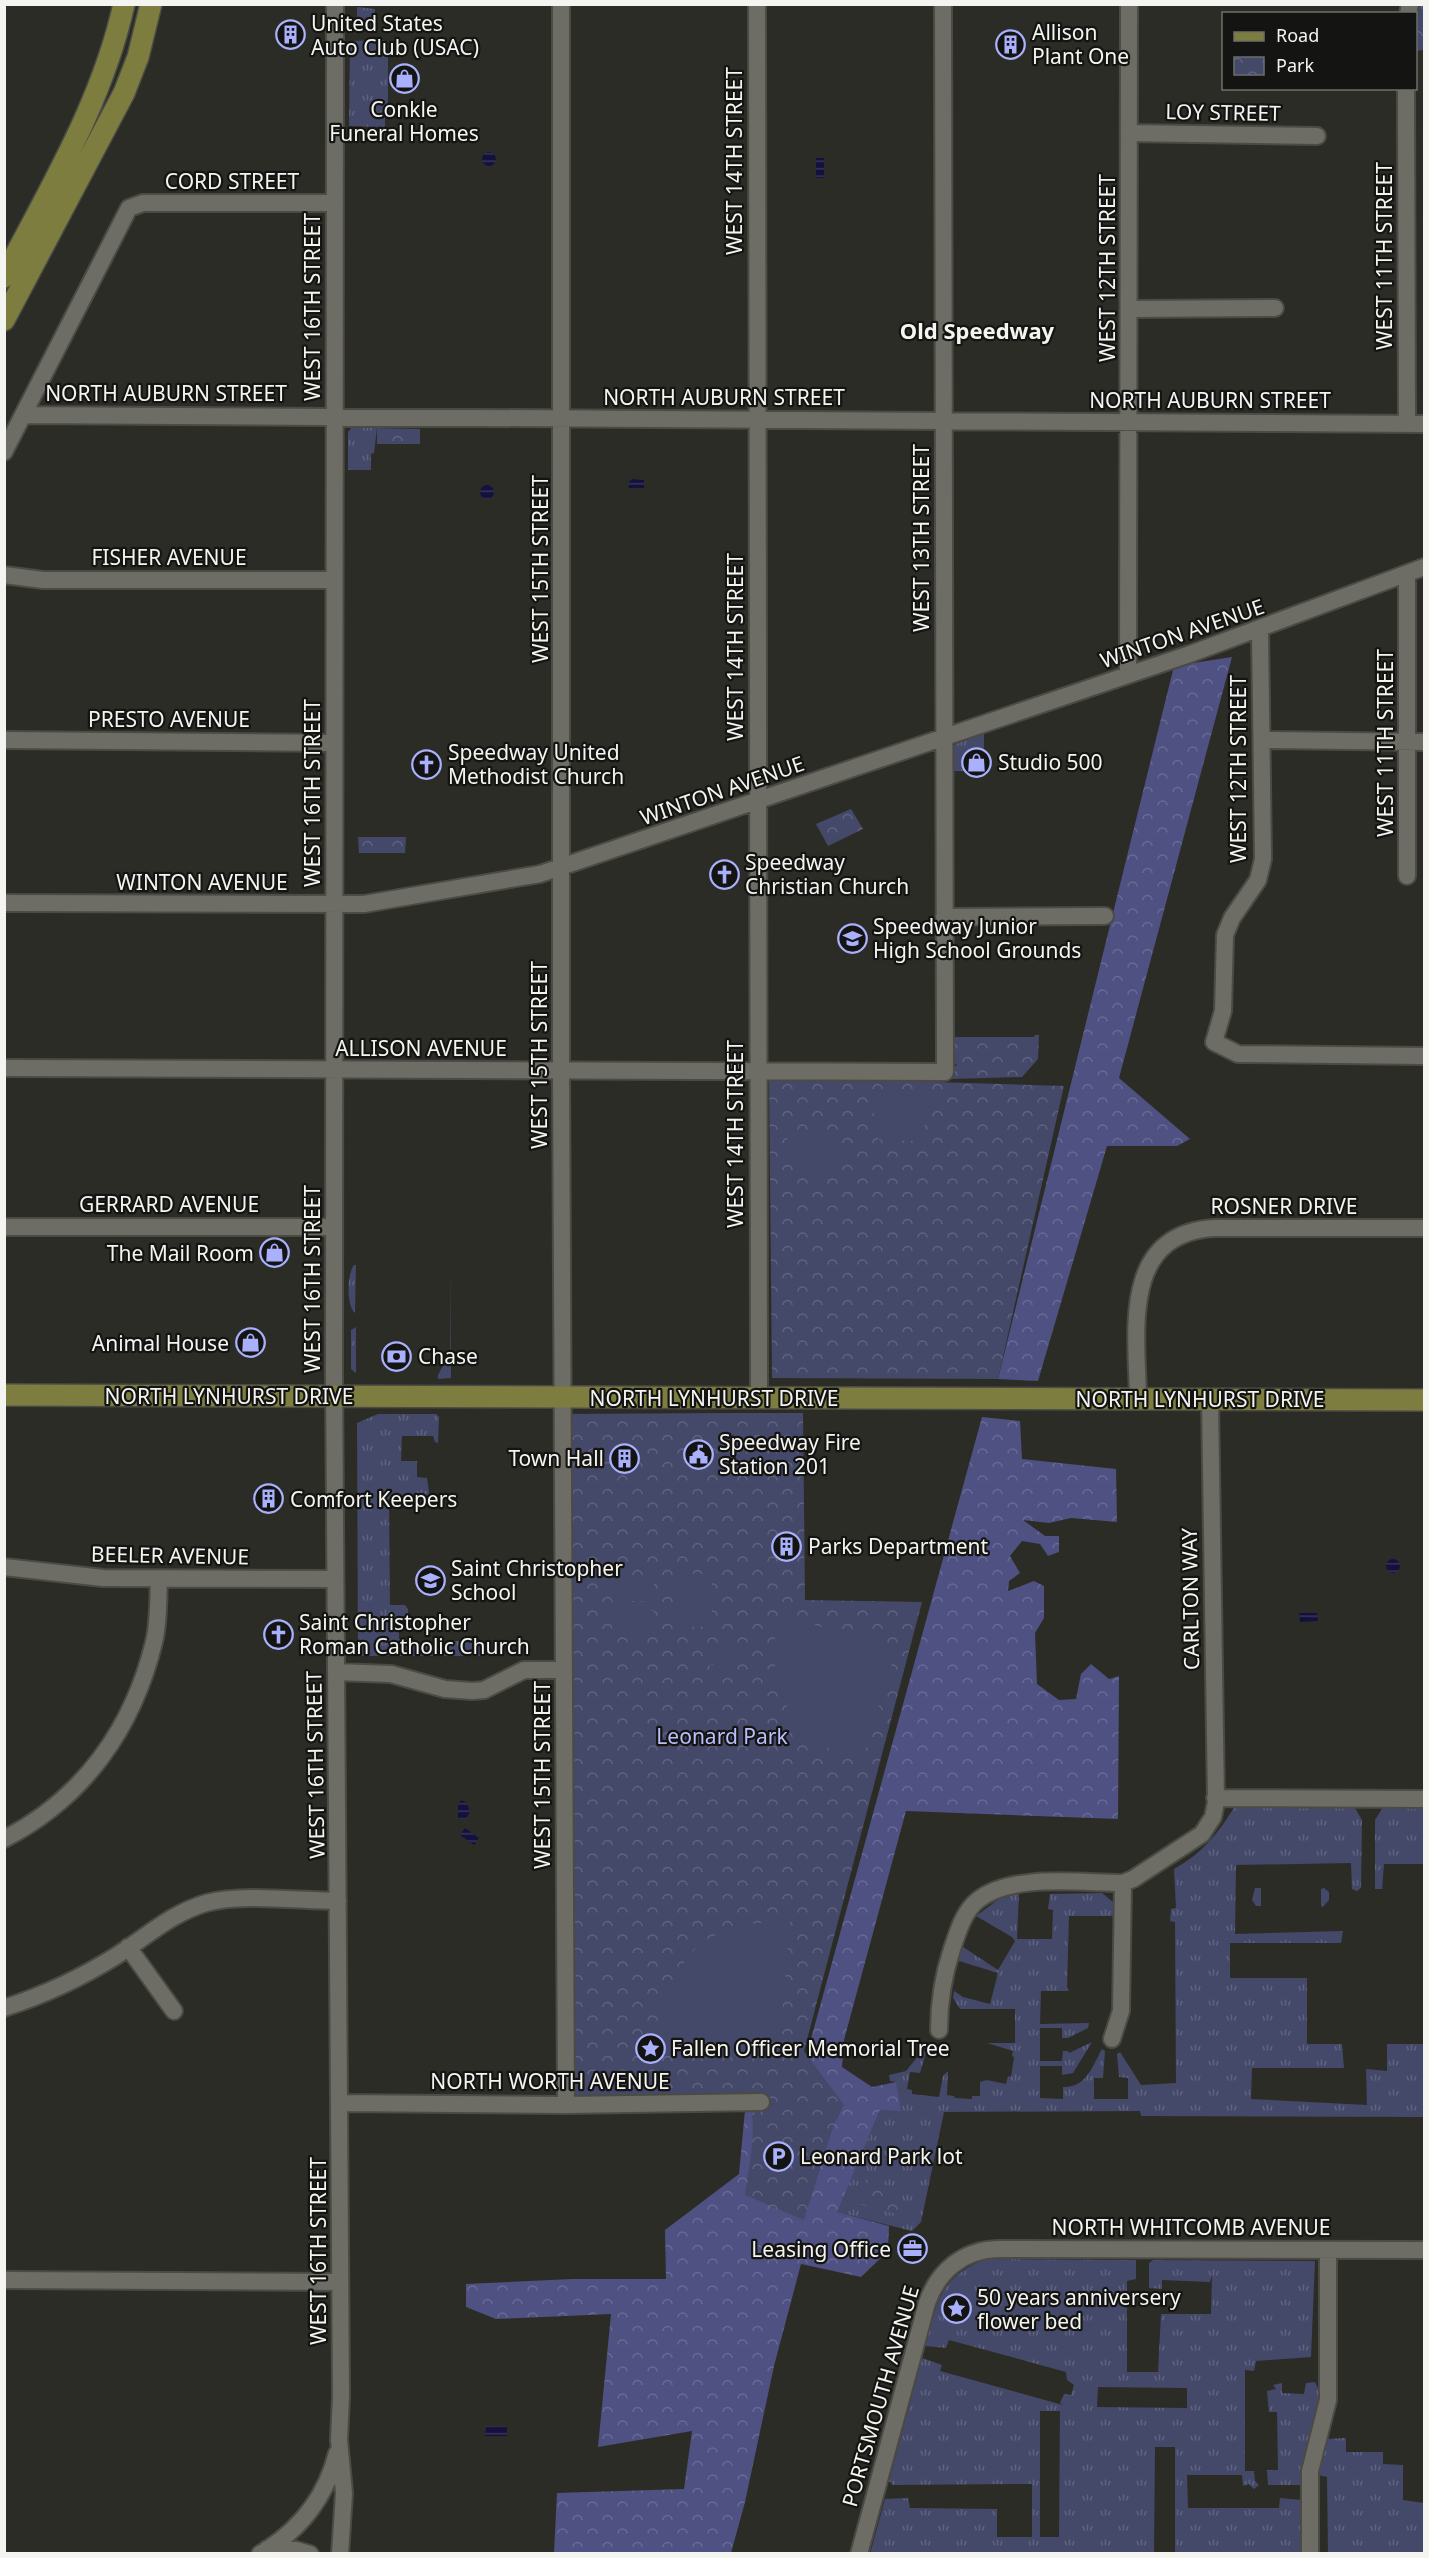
<svg xmlns="http://www.w3.org/2000/svg" width="1429" height="2558" font-family="'Noto Sans',sans-serif">
<defs>
<pattern id="grass-tufts" width="24" height="20" patternUnits="userSpaceOnUse" patternTransform="scale(1.5)"><rect width="24" height="20" fill="#444869"/><path d="M3 7l-1-3M5 7V3M7 7l1-3M15 17l-1-3M17 17v-4M19 17l1-3" fill="none" stroke="#60637f"/></pattern>
<pattern id="forest-crowns" width="20" height="18" patternUnits="userSpaceOnUse" patternTransform="scale(1.5)"><rect width="20" height="18" fill="#4e5182"/><path d="M2 6a3 3 0 1 1 6 0M12 15a3 3 0 1 1 6 0" fill="none" stroke="#686b94"/></pattern>
<pattern id="park-crowns" width="20" height="18" patternUnits="userSpaceOnUse" patternTransform="scale(1.5)"><rect width="20" height="18" fill="#444869"/><path d="M2 6a3 3 0 1 1 6 0M12 15a3 3 0 1 1 6 0" fill="none" stroke="#60637f"/></pattern>
<pattern id="water-rules" width="6" height="5" patternUnits="userSpaceOnUse" patternTransform="scale(1.5)"><rect width="6" height="5" fill="#14123d"/><path d="M0 2.5h6" fill="none" stroke="#373559"/></pattern>
</defs>
<rect width="100%" height="100%" fill="#2c2c26"/>
<!-- grass -->
<path fill="url(#grass-tufts)" fill-rule="evenodd" d="M 357,7 L 375,9 L 375,23 L 357,23 Z
M 384,40 L 384,53 L 388,54 L 388,112 L 385,112 L 385,127 L 349,126 L 350,41 Z
M 352,427 L 377,428 L 374,453 L 371,454 L 371,470 L 348,470 L 348,432 Z
M 984,733 L 984,751 L 974,751 L 971,754 L 971,771 L 951,771 L 953,745 Z
M 354,1265 L 356,1265 L 355,1313 C 346,1305 347,1274 354,1265 Z
M 450,1270 L 451,1378 L 438,1379 L 438,1375 L 450,1353 Z
M 356,1327 L 356,1373 L 351,1369 L 351,1330 Z
M 378,1414 L 436,1414 L 439,1417 L 438,1443 L 435,1442 L 433,1436 L 402,1436 L 401,1461 L 417,1461 L 417,1477 L 427,1478 L 430,1499 L 389,1499 L 390,1605 L 405,1605 L 408,1609 L 408,1619 L 399,1620 L 399,1639 L 407,1639 L 407,1645 L 450,1645 L 450,1641 L 479,1641 L 481,1656 L 358,1656 L 357,1423 Z
M 1235,1806 L 1355,1808 L 1362,1820 L 1361,1888 L 1357,1891 L 1352,1889 L 1351,1863 L 1236,1865 L 1235,1934 L 1343,1931 L 1341,1943 L 1230,1943 L 1230,1978 L 1307,1978 L 1307,2044 L 1342,2044 L 1344,2068 L 1252,2068 L 1251,2099 L 1367,2105 L 1366,2069 L 1387,2071 L 1387,2044 L 1424,2044 L 1424,2117 L 1141,2116 L 1140,2111 L 944,2112 L 921,2222 L 912,2231 L 836,2212 L 880,2110 L 896,2082 L 890,2081 L 889,2075 L 906,2071 L 923,2050 L 926,2053 L 920,2073 L 910,2072 L 907,2089 L 912,2090 L 912,2094 L 939,2097 L 943,2076 L 948,2071 L 947,2095 L 954,2096 L 955,2098 L 972,2099 L 972,2096 L 980,2096 L 980,2082 L 987,2080 L 1006,2084 L 1008,2076 L 1011,2077 L 1014,2057 L 1012,2056 L 1013,2051 L 987,2043 L 1015,2043 L 1015,2009 L 960,2009 L 953,1998 L 954,1991 L 963,1997 L 990,2004 L 998,1973 L 956,1960 L 960,1945 L 998,1970 L 1015,1941 L 1012,1937 L 976,1916 L 999,1899 L 1019,1893 L 1017,1939 L 1052,1939 L 1053,1910 L 1048,1909 L 1050,1894 L 1102,1893 L 1113,1902 L 1115,1916 L 1069,1916 L 1067,1987 L 1069,1991 L 1041,1991 L 1040,2024 L 1089,2023 L 1088,2028 L 1068,2038 L 1062,2038 L 1062,2028 L 1040,2028 L 1040,2061 L 1062,2061 L 1063,2051 L 1068,2051 L 1069,2053 L 1092,2042 L 1073,2073 L 1062,2075 L 1062,2066 L 1040,2066 L 1040,2098 L 1063,2099 L 1063,2087 C 1086,2088 1092,2067 1102,2049 L 1105,2051 L 1103,2078 L 1094,2078 L 1094,2099 L 1128,2099 L 1128,2078 L 1119,2077 L 1117,2054 L 1120,2052 L 1141,2085 L 1176,2083 L 1175,1922 L 1170,1921 L 1171,1909 L 1176,1908 L 1174,1869 C 1202,1854 1219,1832 1235,1806 Z
M 1383,1807 L 1424,1808 L 1424,1864 L 1384,1864 L 1382,1889 L 1375,1889 L 1375,1820 Z
M 1255,1888 L 1261,1888 L 1261,1906 L 1256,1906 L 1252,1900 Z
M 1324,1888 L 1329,1892 L 1329,1900 L 1323,1907 L 1321,1906 L 1321,1889 Z
M 985,2259 L 1136,2260 L 1136,2279 L 1127,2281 L 1127,2372 L 1158,2372 L 1161,2314 L 1211,2314 L 1212,2275 L 1210,2282 L 1162,2280 L 1162,2289 L 1149,2288 L 1149,2263 L 1153,2260 L 1315,2261 L 1311,2357 L 1256,2361 L 1254,2371 L 1245,2370 L 1245,2471 L 1254,2471 L 1255,2481 L 1259,2485 L 1254,2489 L 1249,2484 L 1243,2486 L 1242,2475 L 1187,2475 L 1188,2508 L 1279,2508 L 1280,2498 L 1301,2500 L 1301,2553 L 1175,2553 L 1175,2447 L 1155,2447 L 1154,2553 L 870,2554 L 885,2499 L 908,2498 L 910,2508 L 997,2509 L 997,2537 L 1032,2537 L 1032,2484 L 893,2485 L 889,2481 L 922,2358 L 942,2365 L 940,2371 L 1063,2405 L 1060,2403 L 1064,2394 L 1071,2395 L 1074,2385 L 1067,2380 L 1066,2372 L 949,2340 L 946,2348 L 925,2346 C 937,2302 939,2278 985,2259 ZM 1098,2387 L 1187,2388 L 1187,2408 L 1097,2407 ZM 1040,2411 L 1060,2411 L 1059,2537 L 1040,2537 Z
M 1315,2382 L 1320,2393 L 1305,2457 L 1302,2485 L 1268,2485 L 1267,2470 L 1278,2470 L 1277,2412 L 1269,2412 L 1267,2391 L 1276,2389 L 1273,2385 L 1282,2383 L 1282,2393 L 1304,2394 L 1306,2383 Z
M 1346,2438 L 1346,2452 L 1383,2452 L 1383,2464 L 1403,2465 L 1403,2500 L 1424,2503 L 1424,2553 L 1328,2553 L 1327,2477 L 1318,2475 L 1326,2439 Z"/>
<!-- forest -->
<path fill="url(#forest-crowns)" d="M 1232,657 L 1119,1078 L 1190,1139 L 1177,1146 L 1107,1146 L 1038,1381 L 998,1379 L 1174,666 Z
M 982,1417 L 1020,1421 L 1022,1459 L 1116,1469 L 1117,1522 L 1071,1518 L 1049,1523 L 1023,1520 L 1045,1536 L 1059,1536 L 1059,1552 L 1048,1556 L 1040,1544 L 1022,1541 L 1010,1556 L 1020,1573 L 1009,1581 L 1008,1591 L 1034,1581 L 1044,1586 L 1044,1618 L 1035,1633 L 1037,1684 L 1059,1700 L 1076,1699 L 1081,1674 L 1091,1664 L 1109,1679 L 1119,1676 L 1118,1819 L 906,1811 L 844,2040 L 842,2067 L 872,2087 L 896,2082 L 901,2111 L 880,2110 L 837,2212 L 889,2226 L 888,2251 L 861,2277 L 801,2264 L 774,2366 L 745,2502 L 731,2553 L 554,2553 L 557,2493 L 684,2489 L 692,2431 L 598,2447 L 611,2314 L 496,2319 L 466,2307 L 466,2284 L 572,2279 L 666,2279 L 665,2230 L 739,2174 L 745,2110 L 792,2108 Z"/>
<!-- park -->
<path fill="url(#park-crowns)" d="M 1419,5 L 1424,5 L 1424,50 L 1416,51 L 1416,17 Z
M 377,428 L 420,429 L 420,444 L 377,444 Z
M 851,809 L 863,829 L 828,846 L 816,824 Z
M 358,837 L 406,837 L 405,853 L 359,853 Z
M 1035,1035 L 1039,1035 L 1038,1059 L 1022,1077 L 950,1079 L 953,1066 L 957,1066 L 952,1059 L 952,1037 L 1034,1037 Z
M 769,1077 L 1064,1086 L 998,1379 L 772,1378 Z
M 729,1413 L 803,1413 L 805,1600 L 922,1602 L 804,2051 L 844,2105 L 833,2127 L 804,2220 L 745,2195 C 749,2165 757,2133 750,2103 L 566,2105 L 565,1414 Z
M 863,2179 L 904,2190 L 897,2214 L 855,2203 Z"/>
<!-- garden -->
<path fill="#444869" d="M 875,1090 L 928,1098 L 925,1125 L 913,1141 L 878,1139 L 871,1096 Z
M 786,1130 L 838,1131 L 842,1157 L 830,1177 L 812,1180 L 792,1167 Z
M 677,1574 L 712,1574 L 712,1626 L 677,1627 Z
M 612,1581 L 654,1581 L 654,1601 L 612,1601 Z
M 612,1610 L 654,1611 L 654,1630 L 612,1630 Z
M 777,1616 L 887,1643 L 894,1656 L 862,1761 L 831,1750 L 800,1728 L 781,1695 L 773,1655 Z
M 733,1647 L 734,1658 L 710,1659 L 709,1648 Z
M 734,1663 L 735,1674 L 711,1676 L 710,1665 Z
M 790,1920 L 780,2039 L 658,2034 L 662,1999 L 682,1965 L 700,1943 L 734,1926 Z"/>
<!-- water -->
<path fill="url(#water-rules)" d="M482 159a7 7 0 1 1 14 0a7 7 0 1 1-14 0Z
M 816,158 L 824,158 L 824,178 L 816,178 Z
M 632,479 L 644,480 L 644,488 L 629,488 L 628,483 Z
M480 492a7 7 0 1 1 14 0a7 7 0 1 1-14 0Z
M1386 1566a7 7 0 1 1 14 0a7 7 0 1 1-14 0Z
M 1299,1613 L 1317,1613 L 1318,1621 L 1300,1622 Z
M 461,1800 L 467,1803 L 470,1812 L 465,1820 L 458,1818 L 458,1805 Z
M 465,1828 L 479,1838 L 474,1845 L 460,1835 Z
M 486,2426 L 507,2427 L 507,2436 L 485,2436 Z"/>
<g fill="none" stroke-linecap="round" stroke-linejoin="round">
<defs>
<path id="minor" d="M 335,4 L 334,1372 L 341,2396 L 339,2440 L 344,2493 L 340,2554
M 561,4 L 561,1070 L 566,2105
M 757,4 L 759,1398
M 1408,14 L 1410,4
M 1406,88 L 1407,424
M 1129,133 L 1317,136
M 1130,309 L 1275,308
M 23,415 L 1424,424
M 4,452 L 129,208 L 143,203 L 335,203
M 4,575 L 43,580 L 334,580
M 1260,630 L 1263,859 L 1258,880 L 1232,918 L 1225,935 L 1223,1011 L 1214,1042 L 1238,1054 L 1424,1056
M 1128,675 L 1129,4
M 4,740 L 334,743
M 1262,740 L 1424,742
M 1407,876 L 1407,574
M 4,903 L 364,904 L 540,874 L 1190,654 L 1424,567
M 944,917 L 1105,916
M 4,1068 L 945,1072 L 943,4
M 4,1227 L 334,1227
M 1138,1399 C 1137,1332 1120,1234 1214,1228 L 1424,1228
M 4,1567 L 103,1578 L 335,1579
M 336,1672 L 391,1674 L 445,1689 L 472,1691 L 484,1690 L 524,1670 L 564,1670
M 1215,1798 L 1424,1799
M 4,1839 C 84,1798 133,1728 154,1642 C 159,1622 158,1599 159,1579
M 128,1947 L 174,2011
M 4,2008 C 44,1995 81,1978 116,1956 C 146,1937 172,1913 206,1903 C 243,1893 299,1901 338,1901
M 939,2030 C 939,2001 943,1976 952,1949 C 958,1932 963,1912 978,1900 C 1013,1873 1081,1883 1123,1883 L 1133,1879 L 1202,1834 L 1213,1817 L 1216,1802 L 1210,1399
M 1112,2039 L 1121,2011 L 1123,1883
M 340,2103 L 566,2105 L 761,2102
M 4,2280 L 340,2282
M 267,2549 L 296,2550 L 310,2554
M 260,2554 C 299,2531 326,2497 337,2453
M 859,2554 L 927,2303 C 938,2271 963,2250 998,2249 L 1424,2250
M 1310,2554 L 1310,2471 L 1328,2400 L 1328,2250"/>
<path id="major" d="M 4,277 C 50,188 102,103 124,4
M 4,320 L 124,93 L 138,57 L 151,4
M 4,1395 L 1424,1400"/>
</defs>
<!-- minor casing -->
<use href="#minor" stroke="#4b4b45" stroke-width="20"/>
<!-- major casing -->
<use href="#major" stroke="#4b4b45" stroke-width="24"/>
<!-- minor -->
<use href="#minor" stroke="#6d6d66" stroke-width="16"/>
<!-- major -->
<use href="#major" stroke="#7e7d40" stroke-width="21"/>
</g>
<!-- icons -->
<defs>
<symbol id="building-ring" viewBox="-11 -11 22 22"><circle r="9.5" fill="#141412" stroke="#a9b0fc" stroke-width="1.5"/><path d="M-4-6H4V6H1V3H-1V6H-4ZM-2.5-4.3h1.7v1.8h-1.7ZM.8-4.3h1.7v1.8H.8ZM-2.5-1h1.7V.8h-1.7ZM.8-1h1.7V.8H.8Z" fill="#a9b0fc"/></symbol>
<symbol id="shop-ring" viewBox="-11 -11 22 22"><circle r="9.5" fill="#141412" stroke="#a9b0fc" stroke-width="1.5"/><path d="M-5-2.5h2.3a2.7 3.5 0 0 1 5.4 0H5L5.5 6h-11ZM-1.5-2.5h3a1.5 2.3 0 0 0-3 0Z" fill="#a9b0fc"/></symbol>
<symbol id="church-ring" viewBox="-11 -11 22 22"><circle r="9.5" fill="#141412" stroke="#a9b0fc" stroke-width="1.5"/><path d="M-1.2-6h2.4v3.5h3.3v2.4h-3.3V6h-2.4V-.1h-3.3v-2.4h3.3Z" fill="#a9b0fc"/></symbol>
<symbol id="school-ring" viewBox="-11 -11 22 22"><circle r="9.5" fill="#141412" stroke="#a9b0fc" stroke-width="1.5"/><path d="M0-5L7-2L0 1L-7-2ZM-4 1L0 2.5L4 1V4Q0 6-4 4Z" fill="#a9b0fc"/></symbol>
<symbol id="bank-ring" viewBox="-11 -11 22 22"><circle r="9.5" fill="#141412" stroke="#a9b0fc" stroke-width="1.5"/><path d="M-6-4H6V4H-6ZM0-2.3a2.3 2.3 0 1 0 0 4.6a2.3 2.3 0 1 0 0-4.6Z" fill="#a9b0fc"/></symbol>
<symbol id="civic-ring" viewBox="-11 -11 22 22"><circle r="9.5" fill="#141412" stroke="#a9b0fc" stroke-width="1.5"/><path d="M-.6-6.5H3V-4.5H.6V-3L4-1V1h2V6H-6V1h2V-1L-.6-3ZM-1.2 2.5V6h2.4V2.5Z" fill="#a9b0fc"/></symbol>
<symbol id="sight-ring" viewBox="-11 -11 22 22"><circle r="9.5" fill="#141412" stroke="#a9b0fc" stroke-width="1.5"/><path d="M0-6L1.8-2.2L6-1.7L2.9 1.2L3.7 5.4L0 3.3L-3.7 5.4L-2.9 1.2L-6-1.7L-1.8-2.2Z" fill="#a9b0fc"/></symbol>
<symbol id="parking-ring" viewBox="-11 -11 22 22"><circle r="9.5" fill="#141412" stroke="#a9b0fc" stroke-width="1.5"/><path d="M-3.5-5.5H1a3.5 3.5 0 0 1 0 7H-1V5.5H-3.5ZM-1-3.4V-.6H.8a1.4 1.4 0 0 0 0-2.8Z" fill="#a9b0fc"/></symbol>
<symbol id="office-ring" viewBox="-11 -11 22 22"><circle r="9.5" fill="#141412" stroke="#a9b0fc" stroke-width="1.5"/><path d="M-6-3h4V-5.5h4V-3h4V5H-6ZM-1-4.5V-3h2v-1.5ZM-6 0V1H6V0Z" fill="#a9b0fc"/></symbol>
</defs>
<g fill-rule="evenodd">
<use href="#building-ring" x="274" y="18" width="33" height="33"/>
<use href="#building-ring" x="994" y="28" width="33" height="33"/>
<use href="#shop-ring" x="388" y="62" width="33" height="33"/>
<use href="#shop-ring" x="960" y="746" width="33" height="33"/>
<use href="#church-ring" x="410" y="748" width="33" height="33"/>
<use href="#church-ring" x="708" y="858" width="33" height="33"/>
<use href="#school-ring" x="836" y="922" width="33" height="33"/>
<use href="#shop-ring" x="258" y="1236" width="33" height="33"/>
<use href="#shop-ring" x="234" y="1326" width="33" height="33"/>
<use href="#bank-ring" x="380" y="1340" width="33" height="33"/>
<use href="#civic-ring" x="682" y="1438" width="33" height="33"/>
<use href="#building-ring" x="608" y="1442" width="33" height="33"/>
<use href="#building-ring" x="252" y="1482" width="33" height="33"/>
<use href="#building-ring" x="770" y="1530" width="33" height="33"/>
<use href="#school-ring" x="414" y="1564" width="33" height="33"/>
<use href="#church-ring" x="262" y="1618" width="33" height="33"/>
<use href="#sight-ring" x="634" y="2032" width="33" height="33"/>
<use href="#parking-ring" x="762" y="2140" width="33" height="33"/>
<use href="#office-ring" x="896" y="2232" width="33" height="33"/>
<use href="#sight-ring" x="940" y="2292" width="33" height="33"/>
</g>
<g text-anchor="middle" dominant-baseline="central" stroke-width="4.5" stroke-linejoin="round" paint-order="stroke">
<!-- poi labels -->
<g font-size="21" fill="#f4f4f0" stroke="#141412" text-anchor="start">
<text x="311" y="23">United States<tspan x="311" dy="24">Auto Club (USAC)</tspan></text>
<text x="1032" y="32">Allison<tspan x="1032" dy="24">Plant One</tspan></text>
<text x="404" y="109" text-anchor="middle">Conkle<tspan x="404" dy="24">Funeral Homes</tspan></text>
<text x="448" y="752">Speedway United<tspan x="448" dy="24">Methodist Church</tspan></text>
<text x="998" y="762">Studio 500</text>
<text x="745" y="862">Speedway<tspan x="745" dy="24">Christian Church</tspan></text>
<text x="873" y="926">Speedway Junior<tspan x="873" dy="24">High School Grounds</tspan></text>
<text x="254" y="1253" text-anchor="end">The Mail Room</text>
<text x="229" y="1343" text-anchor="end">Animal House</text>
<text x="418" y="1356">Chase</text>
<text x="719" y="1442">Speedway Fire<tspan x="719" dy="24">Station 201</tspan></text>
<text x="604" y="1458" text-anchor="end">Town Hall</text>
<text x="290" y="1499">Comfort Keepers</text>
<text x="808" y="1546">Parks Department</text>
<text x="451" y="1568">Saint Christopher<tspan x="451" dy="24">School</tspan></text>
<text x="299" y="1622">Saint Christopher<tspan x="299" dy="24">Roman Catholic Church</tspan></text>
<text x="671" y="2048">Fallen Officer Memorial Tree</text>
<text x="800" y="2156">Leonard Park lot</text>
<text x="891" y="2249" text-anchor="end">Leasing Office</text>
<text x="977" y="2297">50 years anniversery<tspan x="977" dy="24">flower bed</tspan></text>
</g>
<!-- street labels -->
<g font-size="21" fill="#f4f4f0" stroke="#141412">
<text transform="translate(1223 112) rotate(1)">LOY STREET</text>
<text transform="translate(734 161) rotate(-90)">WEST 14TH STREET</text>
<text x="232" y="181">CORD STREET</text>
<text transform="translate(1384 256) rotate(-90)">WEST 11TH STREET</text>
<text transform="translate(1107 268) rotate(-90)">WEST 12TH STREET</text>
<text transform="translate(312 307) rotate(-90)">WEST 16TH STREET</text>
<text x="166" y="393">NORTH AUBURN STREET</text>
<text x="724" y="397">NORTH AUBURN STREET</text>
<text x="1210" y="400">NORTH AUBURN STREET</text>
<text transform="translate(921 538) rotate(-90)">WEST 13TH STREET</text>
<text x="169" y="557">FISHER AVENUE</text>
<text transform="translate(540 569) rotate(-90)">WEST 15TH STREET</text>
<text transform="translate(1182 633) rotate(-19)">WINTON AVENUE</text>
<text transform="translate(735 647) rotate(-90)">WEST 14TH STREET</text>
<text x="169" y="719">PRESTO AVENUE</text>
<text transform="translate(1385 743) rotate(-90)">WEST 11TH STREET</text>
<text transform="translate(1238 769) rotate(-90)">WEST 12TH STREET</text>
<text transform="translate(722 790) rotate(-19)">WINTON AVENUE</text>
<text transform="translate(312 793) rotate(-90)">WEST 16TH STREET</text>
<text x="202" y="882">WINTON AVENUE</text>
<text x="421" y="1048">ALLISON AVENUE</text>
<text transform="translate(539 1055) rotate(-90)">WEST 15TH STREET</text>
<text transform="translate(735 1134) rotate(-90)">WEST 14TH STREET</text>
<text x="169" y="1204">GERRARD AVENUE</text>
<text x="1284" y="1206">ROSNER DRIVE</text>
<text transform="translate(312 1279) rotate(-90)">WEST 16TH STREET</text>
<text x="229" y="1396">NORTH LYNHURST DRIVE</text>
<text x="714" y="1398">NORTH LYNHURST DRIVE</text>
<text x="1200" y="1399">NORTH LYNHURST DRIVE</text>
<text transform="translate(170 1555) rotate(1)">BEELER AVENUE</text>
<text transform="translate(1190 1599) rotate(-91)">CARLTON WAY</text>
<text transform="translate(315 1765) rotate(-91)">WEST 16TH STREET</text>
<text transform="translate(542 1775) rotate(-90)">WEST 15TH STREET</text>
<text x="550" y="2081">NORTH WORTH AVENUE</text>
<text x="1191" y="2227">NORTH WHITCOMB AVENUE</text>
<text transform="translate(318 2251) rotate(-90)">WEST 16TH STREET</text>
<text transform="translate(880 2396) rotate(-74)">PORTSMOUTH AVENUE</text>
</g>
<!-- park labels -->
<g font-size="21" fill="#b8bffd" stroke="#141412">
<text x="722" y="1736">Leonard Park</text>
</g>
<!-- neighbourhood labels -->
<g font-size="22" font-weight="bold" fill="#f4f4f0" stroke="#141412">
<text x="977" y="330">Old Speedway</text>
</g>
</g>
<!-- border -->
<rect width="1429" height="2558" fill="none" stroke="#f4f4f0" stroke-width="12"/>
<!-- legend -->
<rect x="1222" y="12" width="195" height="78" fill="#141412" stroke="#6e6e6b" stroke-width="1.5"/>
<rect x="1234" y="32" width="30" height="9" fill="#7e7d40" stroke="#6e6e6b" stroke-width="1.5"/>
<text x="1276" y="42" font-size="18" fill="#f4f4f0">Road</text>
<rect x="1234" y="57" width="30" height="18" fill="url(#park-crowns)" stroke="#6e6e6b" stroke-width="1.5"/>
<text x="1276" y="72" font-size="18" fill="#f4f4f0">Park</text>
</svg>
